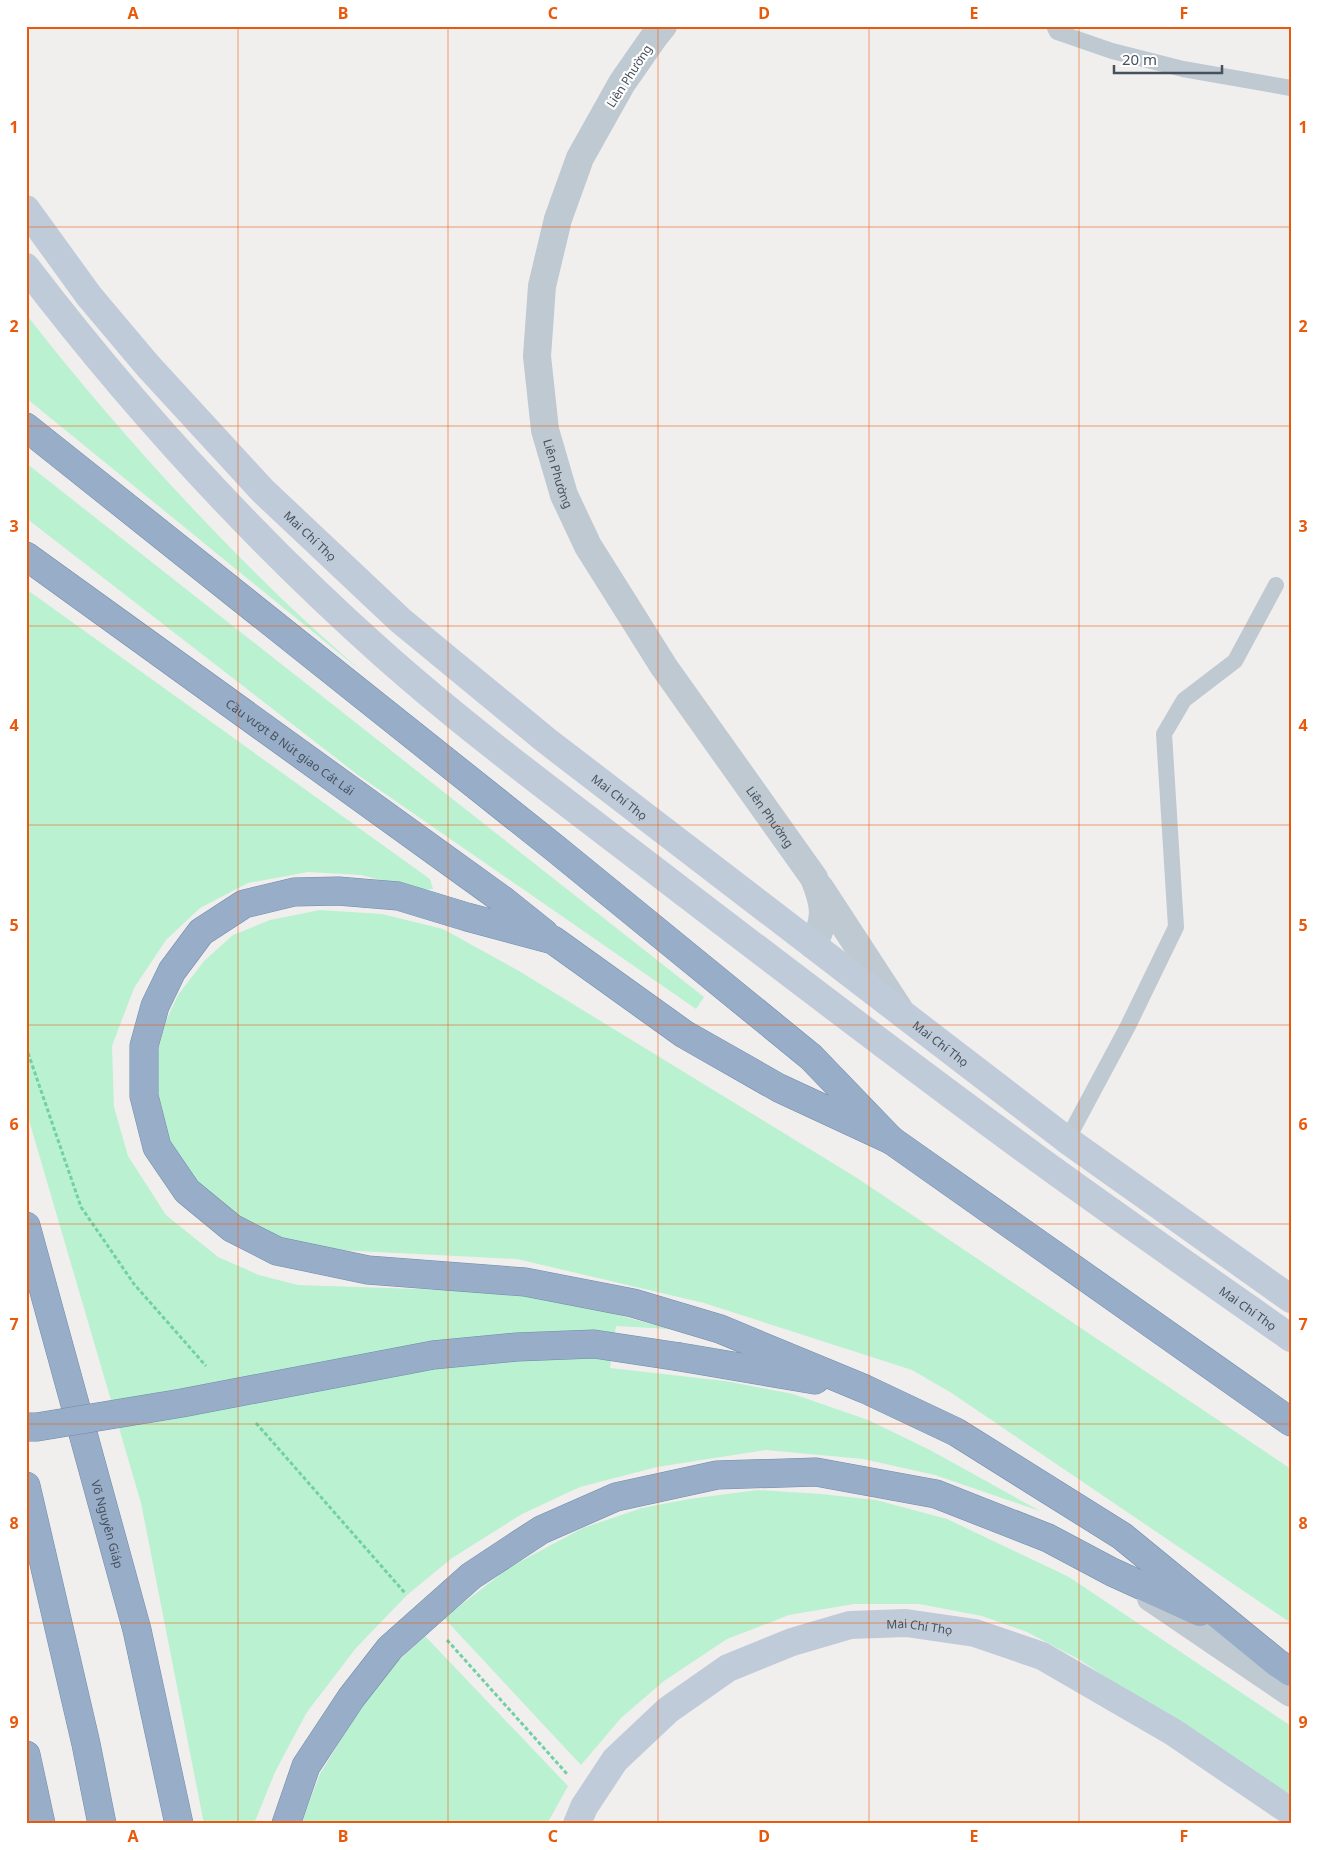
<svg xmlns="http://www.w3.org/2000/svg" width="1317" height="1850" font-family="'Noto Sans',sans-serif">
<rect width="100%" height="100%" fill="#f1eeee"/>
<!-- green -->
<path fill="#baf1d1" d="M 26,314 C 103,413 189,509 280,597 C 306,622 334,647 361,671 L 26,398 Z
M 26,463 L 704,997 L 696,1009 L 358,775 L 26,518 Z
M 26,589 L 430,879 L 433,889 L 419,890 L 361,875 L 308,872 L 248,883 L 200,908 L 166,940 L 134,988 L 112,1046 L 114,1107 L 128,1156 L 166,1215 L 218,1257 L 259,1275 L 298,1285 L 505,1292 L 567,1301 L 669,1329 L 616,1326 L 610,1368 L 725,1381 L 793,1394 L 868,1420 L 930,1450 L 1040,1511 L 935,1475 L 863,1459 L 766,1450 L 657,1467 L 580,1487 L 522,1514 L 452,1558 L 407,1595 L 356,1648 L 307,1712 L 275,1772 L 254,1824 L 204,1824 L 141,1503 L 26,1110 Z
M 320,910 L 382,914 L 443,929 L 519,971 L 857,1178 L 1291,1469 L 1291,1623 L 950,1392 L 912,1370 L 704,1303 L 517,1259 L 318,1249 L 274,1236 L 237,1218 L 214,1200 L 187,1170 L 165,1134 L 157,1094 L 158,1051 L 166,1021 L 178,995 L 204,961 L 233,935 L 270,920 Z
M 758,1490 L 821,1494 L 876,1500 L 947,1519 L 1069,1577 L 1291,1726 L 1291,1802 L 1080,1660 L 1027,1632 L 982,1616 L 919,1604 L 854,1604 L 789,1615 L 727,1639 L 664,1681 L 621,1718 L 581,1765 L 444,1618 L 510,1567 L 583,1528 L 642,1508 L 689,1499 Z
M 425,1636 L 568,1786 L 547,1824 L 301,1824 L 320,1774 L 358,1712 L 397,1662 Z"/>
<g fill="none" stroke-linecap="round" stroke-linejoin="round">
<defs>
<g id="trunk">
<path d="M 26,427 L 556,849 L 811,1057 L 891,1140 L 1291,1422"/>
<path id="s5" d="M 26,556 L 504,901 L 544,933"/>
<path d="M 891,1140 L 779,1088 L 684,1034 L 553,940 L 467,917 L 398,896 L 338,891 L 294,892 L 244,904 L 201,932 L 172,971 L 155,1006 L 144,1046 L 144,1096 L 157,1147 L 187,1191 L 232,1228 L 277,1251 L 368,1270 L 525,1282 L 633,1303 L 720,1329 L 865,1389 L 956,1432 L 1122,1536 L 1276,1662 L 1291,1672"/>
<path id="s6" d="M 26,1226 L 137,1630 L 179,1824"/>
<path d="M 680,1357 L 815,1380"/>
<path d="M 26,1486 L 86,1744 L 102,1824"/>
<path d="M 26,1755 L 41,1824"/>
<path d="M 286,1824 L 306,1766 L 351,1698 L 390,1648 L 471,1576 L 541,1530 L 616,1497 L 717,1475 L 816,1472 L 936,1494 L 1048,1538 L 1112,1572 L 1200,1612"/>
</g>
</defs>
<!-- trunk casing -->
<use href="#trunk" stroke="#6f8bac" stroke-width="29"/>
<!-- path -->
<path stroke="#71d1a3" stroke-width="3" stroke-dasharray="4 2.5" stroke-linecap="butt" d="M 26,1047 L 81,1207 L 134,1284 L 206,1366
M 256,1423 L 405,1593
M 447,1640 L 568,1775"/>
<!-- service -->
<path stroke="#bec9d1" stroke-width="16" d="M 1054,26 L 1057,32 L 1112,51 L 1183,69 L 1291,88
M 1067,1140 L 1128,1026 L 1176,927 L 1164,734 L 1184,700 L 1235,661 L 1276,585"/>
<!-- tertiary -->
<g stroke="#bec9d1" stroke-width="28">
<path id="s1" d="M 663,26 L 654,37 L 622,83 L 580,158 L 558,219 L 542,286 L 537,356 L 545,430 L 564,495 L 588,546 L 664,667 L 814,878 C 825,905 827,919 813,945"/>
<path d="M 820,888 L 899,1009"/>
<path d="M 1151,1598 L 1291,1693"/>
</g>
<!-- secondary -->
<g stroke="#c0cbd9" stroke-width="28">
<path id="s2" d="M 26,209 L 89,296 L 148,366 L 263,491 L 400,620 L 547,741 L 1067,1140 L 1291,1299"/>
<path id="s3" d="M 26,267 C 133,407 252,537 383,654 C 481,741 588,818 691,898 C 806,986 921,1074 1038,1159 C 1122,1220 1207,1279 1291,1338"/>
<path id="s4" d="M 577,1824 L 584,1807 L 615,1760 L 668,1710 L 728,1668 L 792,1642 L 850,1625 L 906,1623 L 975,1633 L 1042,1656 L 1173,1732 L 1291,1812"/>
</g>
<!-- trunk -->
<use href="#trunk" stroke="#98aec8" stroke-width="28"/>
<defs>
<path id="trunk-bridge" d="M 26,1427 L 37,1427 L 182,1403 L 433,1355 L 517,1347 L 594,1344 L 680,1357"/>
</defs>
<!-- trunk-bridge casing -->
<use href="#trunk-bridge" stroke="#6f8bac" stroke-width="29" stroke-linecap="butt"/>
<!-- trunk-bridge -->
<use href="#trunk-bridge" stroke="#98aec8" stroke-width="28"/>
</g>
<!-- grid -->
<path fill="none" stroke="#e8590c" stroke-width="1" stroke-opacity="0.55" d="M 238,26 L 238,1824M 448,26 L 448,1824M 658,26 L 658,1824M 869,26 L 869,1824M 1079,26 L 1079,1824M 26,227 L 1291,227M 26,426 L 1291,426M 26,626 L 1291,626M 26,825 L 1291,825M 26,1025 L 1291,1025M 26,1224 L 1291,1224M 26,1424 L 1291,1424M 26,1623 L 1291,1623"/>
<g text-anchor="middle" dominant-baseline="central" stroke-width="4.5" stroke-linejoin="round" paint-order="stroke">
<!-- street labels -->
<g font-size="12" fill="#46515d" stroke="#fff">
<text transform="translate(629 76) rotate(-57)">Liên Phường</text>
<text stroke="none"><textPath href="#s1" startOffset="480">Liên Phường</textPath></text>
<text stroke="none"><textPath href="#s2" startOffset="434">Mai Chí Thọ</textPath></text>
<text stroke="none"><textPath href="#s5" startOffset="326">Cầu vượt B Nút giao Cát Lái</textPath></text>
<text stroke="none"><textPath href="#s2" startOffset="839">Mai Chí Thọ</textPath></text>
<text stroke="none"><textPath href="#s1" startOffset="885">Liên Phường</textPath></text>
<text stroke="none"><textPath href="#s2" startOffset="1244">Mai Chí Thọ</textPath></text>
<text stroke="none"><textPath href="#s3" startOffset="1612">Mai Chí Thọ</textPath></text>
<text stroke="none"><textPath href="#s6" startOffset="309">Võ Nguyên Giáp</textPath></text>
<text stroke="none"><textPath href="#s4" startOffset="420">Mai Chí Thọ</textPath></text>
</g>
</g>
<!-- border -->
<rect width="1317" height="1850" fill="none" stroke="#ffffff" stroke-width="55"/>
<!-- scale -->
<path d="M1114 65v8h108v-8" fill="none" stroke="#46515d" stroke-width="2.5"/>
<text x="1122" y="65" font-size="15" fill="#46515d" stroke="#ffffff" stroke-width="4" paint-order="stroke">20 m</text>
<rect x="28" y="28" width="1262" height="1794" fill="none" stroke="#e8590c" stroke-width="2"/>
<g font-size="16" text-anchor="middle" font-weight="bold" fill="#e8590c">
<text x="133" y="19">A</text>
<text x="343" y="19">B</text>
<text x="553" y="19">C</text>
<text x="764" y="19">D</text>
<text x="974" y="19">E</text>
<text x="1184" y="19">F</text>
<text x="14" y="133">1</text>
<text x="1303" y="133">1</text>
<text x="14" y="332">2</text>
<text x="1303" y="332">2</text>
<text x="14" y="532">3</text>
<text x="1303" y="532">3</text>
<text x="14" y="731">4</text>
<text x="1303" y="731">4</text>
<text x="14" y="931">5</text>
<text x="1303" y="931">5</text>
<text x="14" y="1130">6</text>
<text x="1303" y="1130">6</text>
<text x="14" y="1330">7</text>
<text x="1303" y="1330">7</text>
<text x="14" y="1529">8</text>
<text x="1303" y="1529">8</text>
<text x="14" y="1728">9</text>
<text x="1303" y="1728">9</text>
<text x="133" y="1842">A</text>
<text x="343" y="1842">B</text>
<text x="553" y="1842">C</text>
<text x="764" y="1842">D</text>
<text x="974" y="1842">E</text>
<text x="1184" y="1842">F</text>
</g>
</svg>
